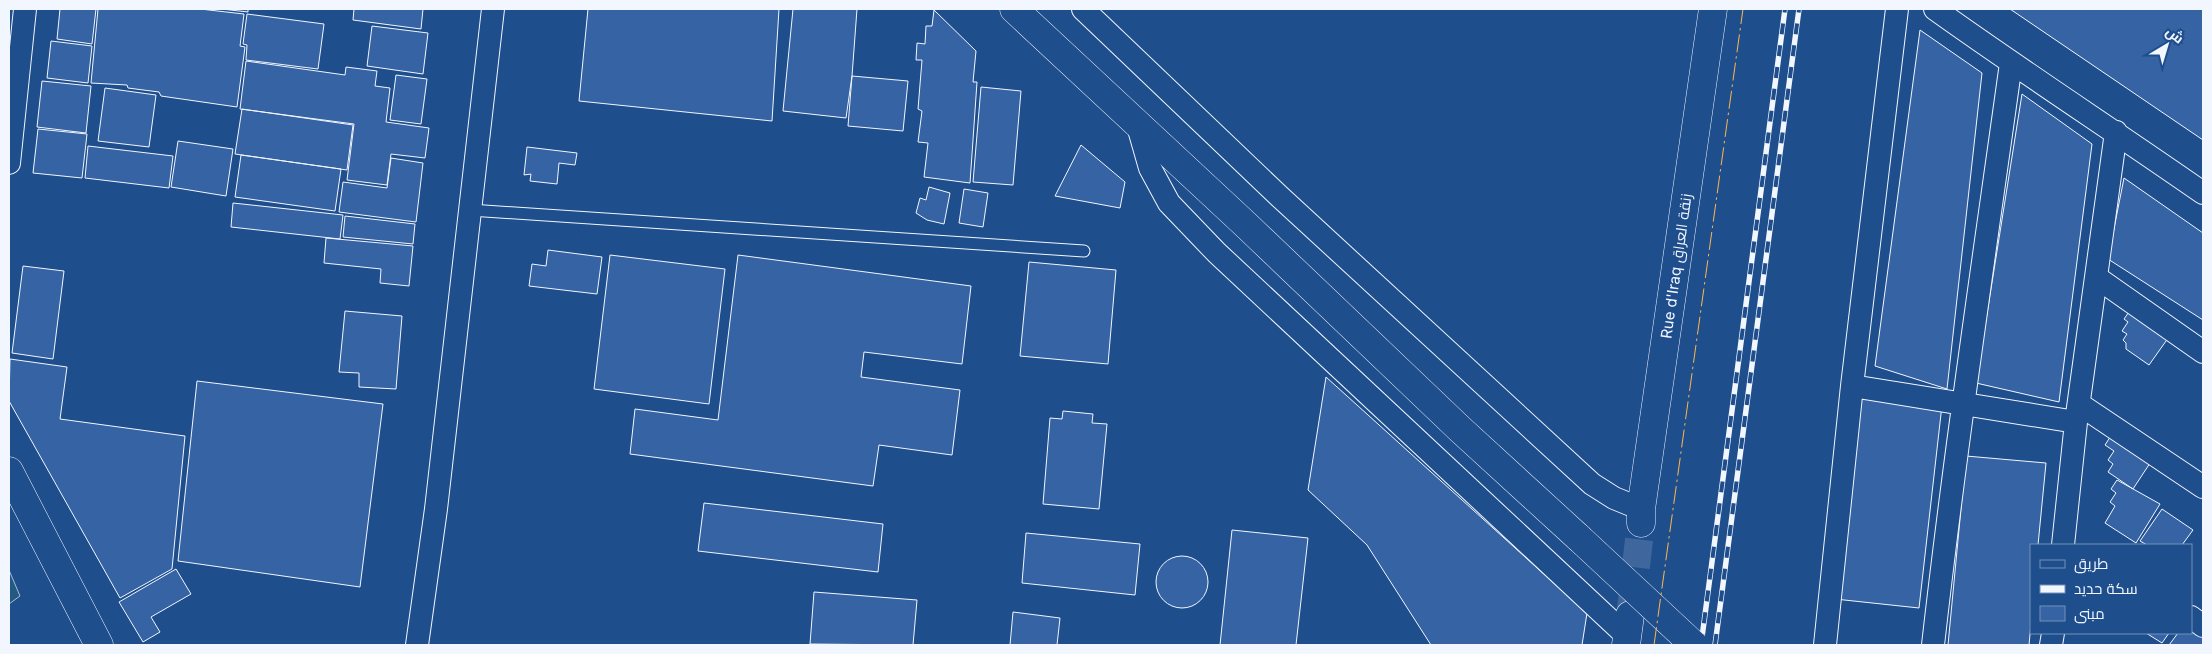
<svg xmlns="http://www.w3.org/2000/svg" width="2212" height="654" font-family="Inter,Cairo,sans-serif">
<rect width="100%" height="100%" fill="#1f4e8c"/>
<!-- green -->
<path fill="#245a82" stroke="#a8bbd7" d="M 9,570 L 20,596 L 9,604 Z"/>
<!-- building -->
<path fill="#3563a3" stroke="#f2f6ff" d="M 60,9 L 96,9 L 92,44 L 57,39 Z
M 98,9 L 200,9 L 244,14 L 240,46 L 245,47 L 237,107 L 161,96 L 159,92 L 128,88 L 127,85 L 91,83 Z
M 221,9 L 248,9 L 248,12 Z
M 354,9 L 423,9 L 421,29 L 353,20 Z
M 588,9 L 779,9 L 772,121 L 579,101 Z
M 793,9 L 857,9 L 852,76 L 846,118 L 783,111 Z
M 2010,9 L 2203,9 L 2203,140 Z
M 934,10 L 976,51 L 973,82 L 977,82 L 970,183 L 924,177 L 928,143 L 918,142 L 922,111 L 918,109 L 922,60 L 916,60 L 917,43 L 925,44 L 926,26 L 932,26 Z
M 247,14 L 324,24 L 318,69 L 246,60 L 247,45 L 243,44 Z
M 372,26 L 428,33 L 423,74 L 367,66 Z
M 1920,30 L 1982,73 L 1947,389 L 1875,366 Z
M 51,41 L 92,46 L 88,83 L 47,78 Z
M 246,61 L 345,75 L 346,67 L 377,71 L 375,86 L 390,88 L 386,122 L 429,128 L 425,158 L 391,154 L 387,185 L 347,180 L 354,124 L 240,109 Z
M 396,75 L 427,79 L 421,124 L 390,120 Z
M 852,76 L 908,81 L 903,131 L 848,126 Z
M 42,81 L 91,86 L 86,133 L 37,127 Z
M 981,87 L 1021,91 L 1013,185 L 973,182 Z
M 105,88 L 156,95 L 149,147 L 98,141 Z
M 2022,94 L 2092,144 L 2059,402 L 1976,383 Z
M 242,109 L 353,125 L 347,170 L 235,154 Z
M 38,129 L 87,134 L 82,178 L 33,173 Z
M 178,141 L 233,149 L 226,196 L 171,187 Z
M 1081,145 L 1125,182 L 1120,208 L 1055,196 Z
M 88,146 L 173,156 L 169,188 L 85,178 Z
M 527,147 L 577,153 L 575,165 L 559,163 L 557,184 L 530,181 L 531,174 L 524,175 Z
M 241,155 L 341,169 L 335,211 L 235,197 Z
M 391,158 L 423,163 L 416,222 L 339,212 L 343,182 L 387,188 Z
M 2124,178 L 2203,233 L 2203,320 L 2108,259 Z
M 929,187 L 950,193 L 944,224 L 927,220 L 916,213 L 920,198 L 926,200 Z
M 964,189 L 988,193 L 983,227 L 959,223 Z
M 233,203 L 343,215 L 340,239 L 231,227 Z
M 345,216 L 415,224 L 413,244 L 343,237 Z
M 326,238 L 413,246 L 409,286 L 380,283 L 381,269 L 324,263 Z
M 548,250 L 602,257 L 597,294 L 529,286 L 532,264 L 546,266 Z
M 610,255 L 725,269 L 709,404 L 594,389 Z
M 738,255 L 971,286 L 962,364 L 864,352 L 861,377 L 960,390 L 952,455 L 879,445 L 873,486 L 630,454 L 635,409 L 718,420 Z
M 1029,262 L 1116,270 L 1108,364 L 1020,356 Z
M 23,266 L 64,271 L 53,359 L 12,353 Z
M 2133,306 L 2171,334 L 2149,365 L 2126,349 L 2126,343 L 2123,340 L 2127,334 L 2122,331 L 2128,322 L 2124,319 Z
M 345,311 L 402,316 L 396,389 L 359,387 L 359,373 L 339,372 Z
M 10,359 L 67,367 L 60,419 L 185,436 L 172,569 L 120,598 L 9,401 Z
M 1326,377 L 1587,613 L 1582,645 L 1431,645 L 1367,545 L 1308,490 Z
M 197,381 L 383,404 L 360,587 L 178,561 Z
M 1858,395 L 1942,405 L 1919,608 L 1835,599 Z
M 1063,411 L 1093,414 L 1092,423 L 1107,424 L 1099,509 L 1043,504 L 1050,418 L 1062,419 Z
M 2114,431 L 2154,457 L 2133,489 L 2108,472 L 2113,464 L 2108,460 L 2114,451 L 2105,445 Z
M 1966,456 L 2046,463 L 2038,545 L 2031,545 L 2031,624 L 2029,645 L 1948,645 Z
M 2117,480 L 2160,504 L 2136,543 L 2105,523 L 2115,506 L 2110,502 L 2116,493 L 2111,489 Z
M 704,503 L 883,524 L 878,572 L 698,551 Z
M 2162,509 L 2193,530 L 2182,545 L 2147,545 L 2140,541 Z
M 1232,530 L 1308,538 L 1296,645 L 1220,645 Z
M 1026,533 L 1140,544 L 1135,595 L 1022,583 Z
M1156 582a26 26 0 1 1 52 0a26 26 0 1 1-52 0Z
M 176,569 L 191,594 L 151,617 L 160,632 L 143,642 L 119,602 Z
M 814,592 L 917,600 L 913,645 L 810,644 Z
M 1013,612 L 1060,618 L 1057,645 L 1010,645 Z
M 2191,621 L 2203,630 L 2203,645 L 2169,645 L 2178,633 L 2191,633 Z
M 2146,633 L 2169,633 L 2162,643 Z"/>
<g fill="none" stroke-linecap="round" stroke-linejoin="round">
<!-- secondary-tunnel -->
<path stroke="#3f679d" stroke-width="28" stroke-dasharray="28 14" stroke-linecap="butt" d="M 1631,609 L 1641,523"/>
<defs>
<path id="lane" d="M 470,210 L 1084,251"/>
<path id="street" d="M 1083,9 L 1279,196 L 1592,484 L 1614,498 L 1641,509
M 1935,9 C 2023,72 2114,131 2203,193
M 1138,126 L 1150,168 L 1169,203 L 1217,253 L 1627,636
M 9,163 L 25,9
M 2096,277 L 2203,352
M 1852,386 L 2076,422
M 2079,404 L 2203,487
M 2063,545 L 2076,422 L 2116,132
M 2191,617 L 2203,626
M 417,645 L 436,509 L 493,9
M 1825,645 L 1852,386 L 1897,9
M 1933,645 C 1955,451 1984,257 2011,63
M 2051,645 L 2053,633"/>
<path id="secondary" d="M 1014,9 L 1245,224 L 1461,430 L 1579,538
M 9,471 L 99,645
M 1641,523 L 1641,509 L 1713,9
M 1626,645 L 1630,615"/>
</defs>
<!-- lane casing -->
<use href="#lane" stroke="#f2f6ff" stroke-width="13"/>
<!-- street casing -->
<use href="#street" stroke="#f2f6ff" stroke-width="24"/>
<!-- secondary casing -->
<use href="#secondary" stroke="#f2f6ff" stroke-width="29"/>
<!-- lane -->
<use href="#lane" stroke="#1f4e8c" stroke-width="11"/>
<!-- street -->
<use href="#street" stroke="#1f4e8c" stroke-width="22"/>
<!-- secondary -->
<use href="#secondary" stroke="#1f4e8c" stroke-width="28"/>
<defs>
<path id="rail" d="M 1701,645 L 1785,9
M 1715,645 L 1799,9"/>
</defs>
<!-- rail casing -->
<use href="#rail" stroke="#f2f6ff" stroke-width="5.5"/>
<!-- rail -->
<use href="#rail" stroke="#1f4e8c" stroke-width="4" stroke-dasharray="11" stroke-linecap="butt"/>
<defs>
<path id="secondary-bridge" d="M 1579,538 L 1694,645"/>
</defs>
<!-- secondary-bridge casing -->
<use href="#secondary-bridge" stroke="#f2f6ff" stroke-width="29" stroke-linecap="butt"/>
<!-- secondary-bridge -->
<use href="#secondary-bridge" stroke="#1f4e8c" stroke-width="28"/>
<!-- power -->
<path stroke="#ffb74d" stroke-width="1" stroke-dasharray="18 4 2.5 4" stroke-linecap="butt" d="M 1654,645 L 1743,9"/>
</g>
<g text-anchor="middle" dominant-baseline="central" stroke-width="4" stroke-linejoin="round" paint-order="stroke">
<!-- street labels -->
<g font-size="15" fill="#f2f6ff" stroke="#1f4e8c">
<text transform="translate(1676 266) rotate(-82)">Rue d'Iraq زنقة العراق</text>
</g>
</g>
<!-- border -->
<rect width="2212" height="654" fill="none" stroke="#f2f6ff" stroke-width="20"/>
<!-- legend -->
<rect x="2030" y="544" width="162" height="90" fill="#1f4e8c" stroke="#7391ba"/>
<rect x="2040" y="560" width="25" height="8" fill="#1f4e8c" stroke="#7391ba"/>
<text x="2074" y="569" font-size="15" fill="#f2f6ff">طريق</text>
<rect x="2040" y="585" width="25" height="8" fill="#f2f6ff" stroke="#7391ba"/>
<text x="2074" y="594" font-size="15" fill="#f2f6ff">سكة حديد</text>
<rect x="2040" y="606" width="25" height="15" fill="#3563a3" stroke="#7391ba"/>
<text x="2074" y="619" font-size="15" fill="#f2f6ff">مبنى</text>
<!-- north arrow -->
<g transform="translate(2167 45) rotate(38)" stroke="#1f4e8c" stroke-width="4" paint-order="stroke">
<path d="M0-4L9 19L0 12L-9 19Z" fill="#f2f6ff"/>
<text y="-8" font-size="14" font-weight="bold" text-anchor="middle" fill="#f2f6ff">ش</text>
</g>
</svg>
